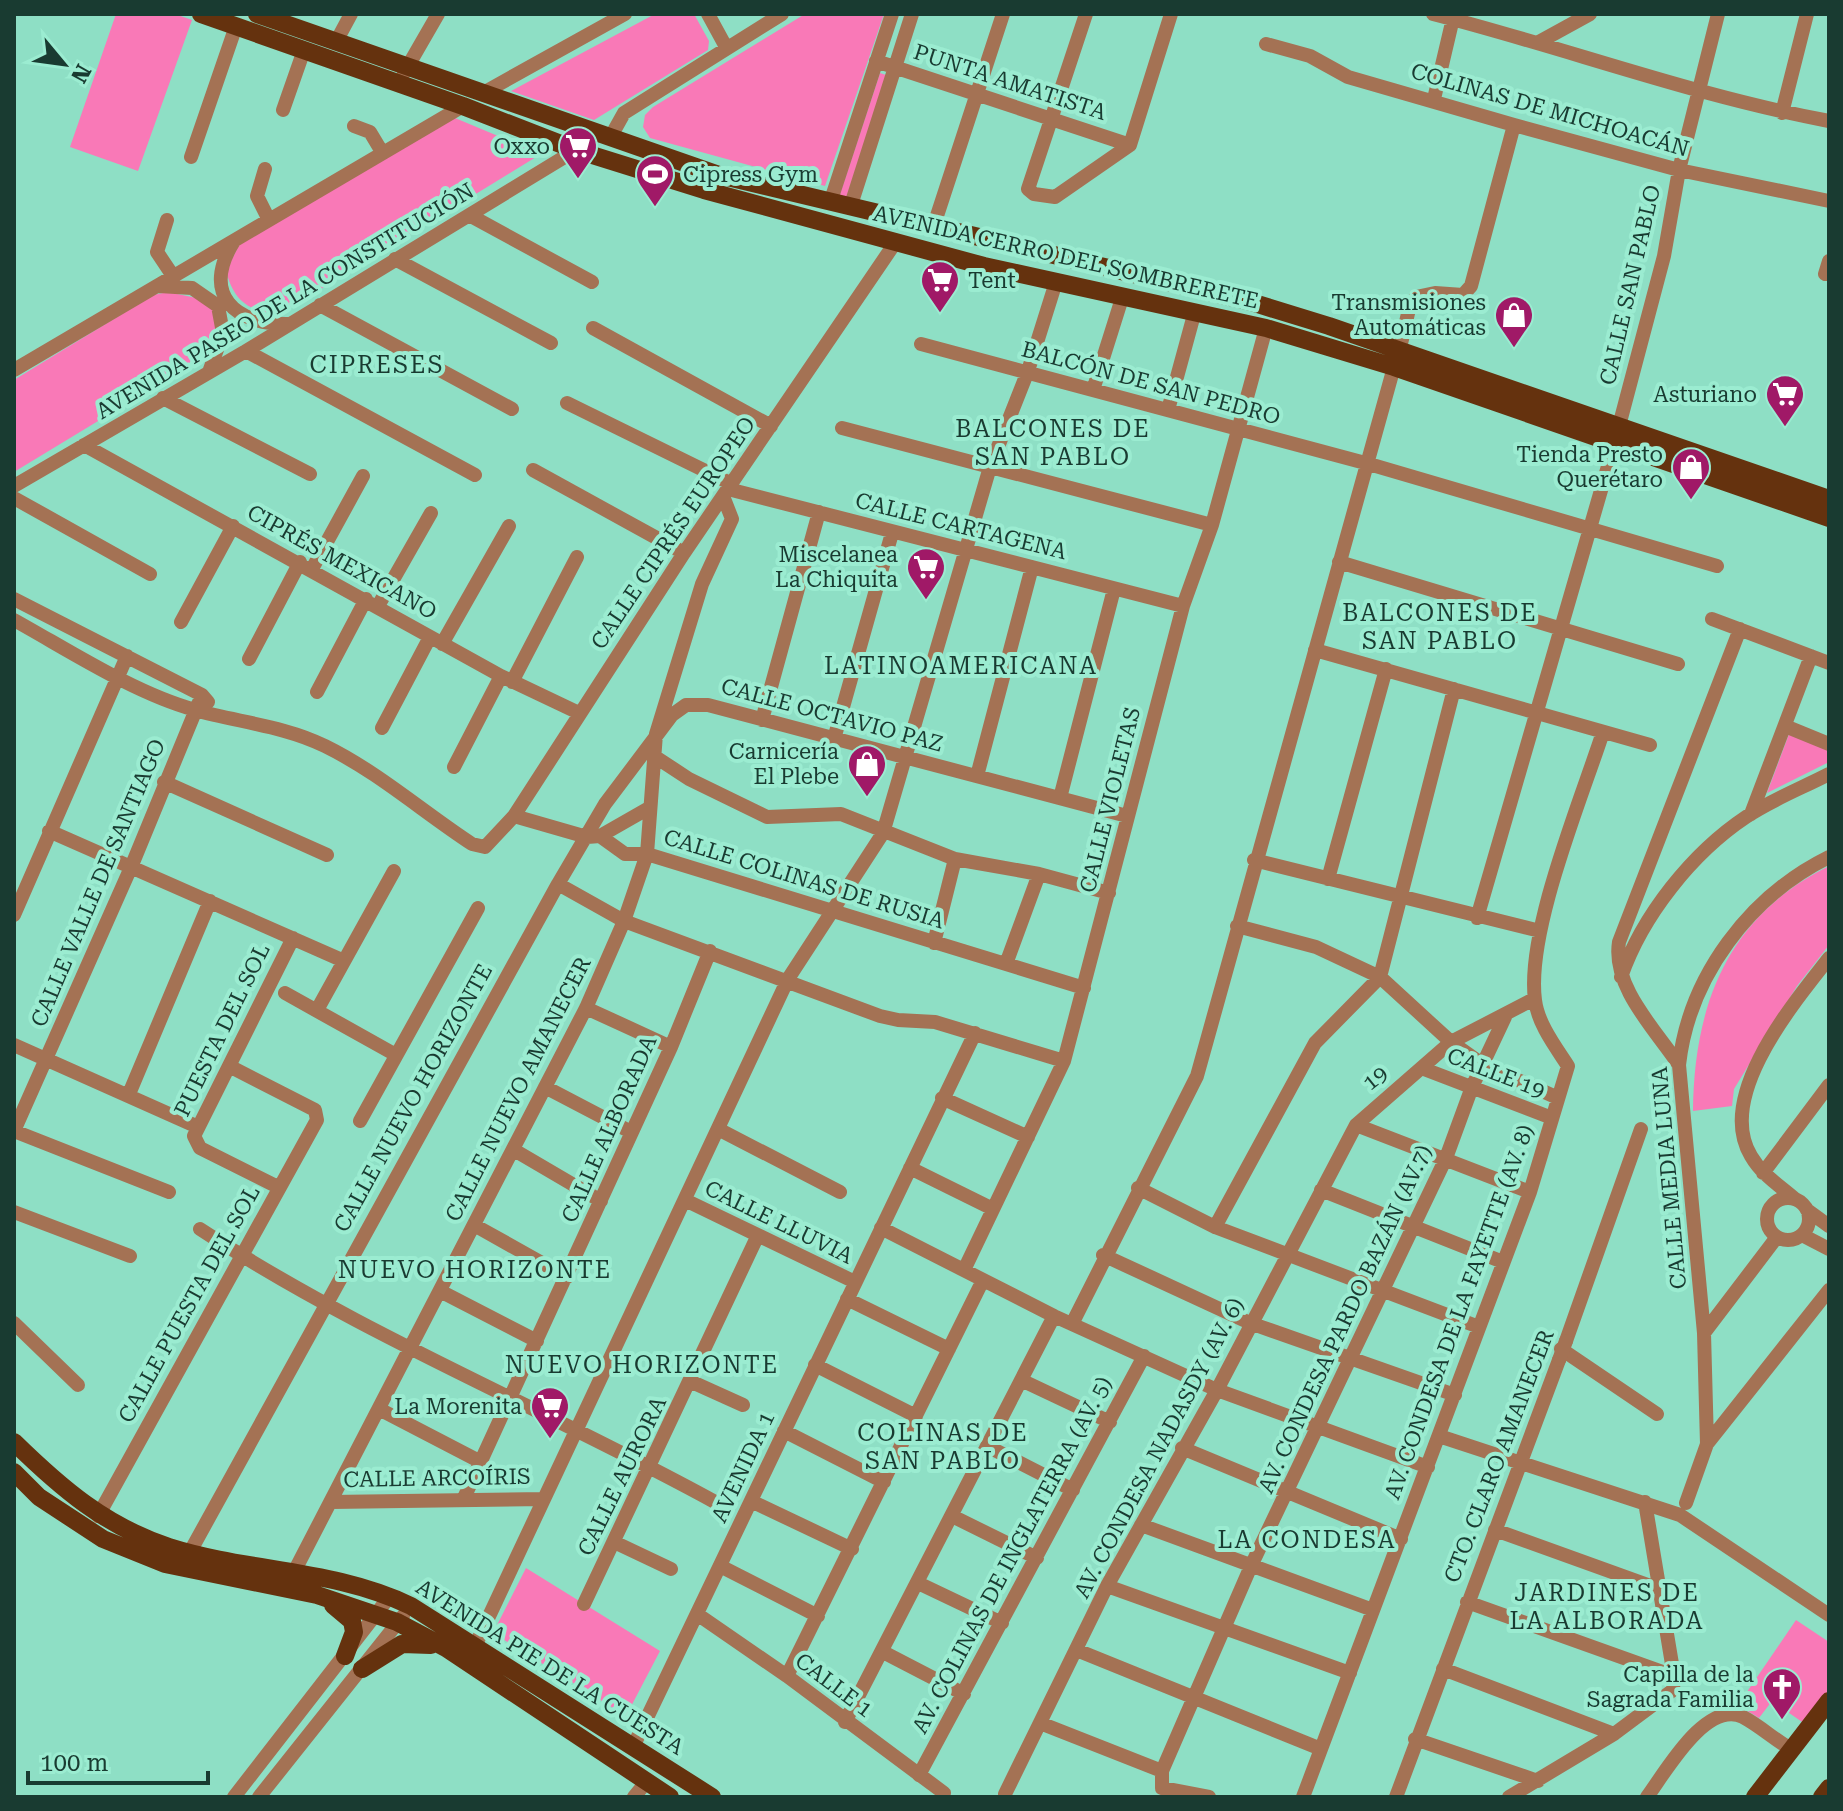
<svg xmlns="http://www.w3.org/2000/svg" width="1843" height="1811" font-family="'Roboto Serif',serif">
<rect width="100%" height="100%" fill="#8edfc5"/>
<!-- green -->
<path fill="#f979b7" d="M 116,14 L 175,14 L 192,20 L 138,171 L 70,147 Z
M 655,14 L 694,14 L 709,41 L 708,50 L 594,120 L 511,91 Z
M 805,14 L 884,14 L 825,186 L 650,138 L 643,127 L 645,115 L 653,107 Z
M 880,73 L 886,75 L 846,199 L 839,197 Z
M 455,118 L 541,154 L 280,314 C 250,312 234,302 226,271 L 240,243 Z
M 168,292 L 201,299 L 213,309 L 217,339 L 207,355 L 14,472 L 14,380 L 153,295 Z
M 1789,734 L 1829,751 L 1829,762 L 1767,793 Z
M 1829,866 L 1829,945 L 1797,986 L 1734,1089 L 1732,1106 L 1693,1111 C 1694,1004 1728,916 1829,866 Z
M 526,1568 L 660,1651 L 626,1716 L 493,1633 Z
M 1796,1620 L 1829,1642 L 1829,1692 L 1805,1724 L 1772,1701 L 1759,1718 L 1738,1705 Z"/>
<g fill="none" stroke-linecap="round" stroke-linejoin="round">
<!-- minor -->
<path stroke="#a47254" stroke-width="14" d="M 708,14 L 726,47
M 1086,14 L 1028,189 L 1034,194 L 1055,197 L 1130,145
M 1433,14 C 1566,48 1694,96 1829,121
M 337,40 L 351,14
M 1539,42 L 1590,14
M 1266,44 L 1310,56 L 1348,77 L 1514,125 L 1679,170 L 1829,201
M 876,61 L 1130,145
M 404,73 L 438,14
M 483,93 L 625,14
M 1434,99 L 1454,14
M 283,110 L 304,50
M 1782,113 L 1807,14
M 354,126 L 370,132 L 382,152
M 610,138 L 624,113 L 782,14
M 1130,145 L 1171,14
M 191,157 L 236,26
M 265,169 L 257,196 L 268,218
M 830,203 L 892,14
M 850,208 L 912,14
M 471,216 L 592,282
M 167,220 L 157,252 L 173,276
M 933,228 L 1003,14
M 234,241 C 201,294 234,325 289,324
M 395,259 L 551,343
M 1825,274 L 1829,261
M 159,286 L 192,288 L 218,306 L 223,333 L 209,372
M 320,305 L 512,409
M 593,328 L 771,426
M 921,344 L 1369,464 L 1717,566
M 1400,348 L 1409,309 L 1416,297 L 1435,293 L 1463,295 L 1471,286 L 1514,125
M 246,351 L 475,475
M 14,370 L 463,106
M 1094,387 L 1123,295
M 163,398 L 310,474
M 567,403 L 732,484
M 1168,410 L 1195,311
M 1619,426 L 1664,256 L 1679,170 L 1718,14
M 842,428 L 1212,525
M 84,445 L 501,676 L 579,713
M 533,470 L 684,553
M 14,486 L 246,351 L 576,150
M 728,489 L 1183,606
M 14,498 L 150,574
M 1339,562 L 1678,664
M 312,569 L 363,476
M 14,599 L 202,695 L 208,702
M 378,606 L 431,513
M 1712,619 L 1829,663
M 14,620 C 70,651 134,693 195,710 C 237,722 285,726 325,746 C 378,772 423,812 472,844 L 485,847 L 514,816 L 684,553 L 895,243
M 181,622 L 233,526
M 442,644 L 509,526
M 1315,650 L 1650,745
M 249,659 L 300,562
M 512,682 L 577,557
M 317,692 L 366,599
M 762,720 L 819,512
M 1785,726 L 1829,744
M 382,728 L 430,637
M 834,739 L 892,533
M 654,756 L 689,779 L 767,817 L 841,814 L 955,859 L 1039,874 L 1109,893
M 454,767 L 501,676
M 977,776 L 1032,567
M 164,782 L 327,855
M 1060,798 L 1114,589
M 1751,814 L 1811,656
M 514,816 L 587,837 L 600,836 L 625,854 L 647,854 L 1084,988
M 49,831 L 344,961
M 600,836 L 649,808
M 1254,860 L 1540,931
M 1328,879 L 1386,669
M 558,884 L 624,921 L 880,1016 L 898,1020 L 935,1022 L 1064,1061
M 14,915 L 127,656
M 1477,918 L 1615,442
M 1237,926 L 1316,947 L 1380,977 L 1451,1042 L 1482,1064 L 1558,1098
M 934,943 L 955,859
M 1006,964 L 1039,874
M 1621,977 C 1642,916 1692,853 1746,817 C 1771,800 1802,788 1829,774
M 285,993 L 396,1055
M 586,1008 L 671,1047
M 317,1010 L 394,871
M 14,1045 L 198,1127
M 1679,1065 C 1655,1029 1612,987 1619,942 L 1740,629
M 1424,1069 L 1552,1118
M 545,1087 L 631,1132
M 129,1094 L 210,901
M 942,1098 L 1028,1137
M 360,1121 L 478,908
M 1356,1125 L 1530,1192
M 718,1129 L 840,1192
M 14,1131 L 132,865 L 202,695
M 14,1131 L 169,1192
M 514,1150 L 601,1201
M 910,1168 L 993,1209
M 1763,1173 L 1829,1085
M 278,1187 L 200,1148 L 194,1136 L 293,938
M 1138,1188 L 1215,1227 L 1479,1327
M 1321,1190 L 1503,1262
M1767 1219a21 21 0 1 1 42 0a21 21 0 1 1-42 0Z
M 1795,1199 C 1779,1185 1762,1175 1751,1156 C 1715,1096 1793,1004 1829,958
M 685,1200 L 855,1282
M 1807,1210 L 1829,1226
M 14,1212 L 130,1256
M 474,1225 L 567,1277
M 1215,1227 L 1315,1043 L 1380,977 L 1454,689
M 881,1228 L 1054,1316 L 1217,1390 L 1428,1467
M 200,1229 C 363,1336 544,1408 715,1502
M 1802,1235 L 1829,1249
M 1103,1255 L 1250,1323 L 1455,1395
M 964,1270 L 1064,1061 L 1183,606 L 1212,525 L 1266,328
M 440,1291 L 537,1341
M 847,1299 L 949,1349
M 14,1323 L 78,1385
M 1072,1324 L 1197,1076 L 1394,367
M 1704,1333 L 1777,1237
M 1566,1341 L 1641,1129
M 1561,1349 L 1657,1414
M 815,1365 L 916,1416
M 1021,1380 L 1110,1422
M 692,1382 L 743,1405
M 379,1409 L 481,1462
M 784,1431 L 884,1482
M 1439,1436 L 1680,1515 L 1829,1615
M 1707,1444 L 1829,1290
M 987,1446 L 1073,1490
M 1182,1448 L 1401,1539
M 464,1498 L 671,1047 L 710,951
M 751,1501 L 852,1549
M 331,1502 L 544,1499
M 1686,1503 L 1707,1444 L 1704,1333 L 1679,1065 C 1689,976 1750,896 1829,857
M 98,1516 L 317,1120 L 315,1110 L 229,1066
M 952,1516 L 1037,1558
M 1141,1525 L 1373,1610
M 1495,1530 L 1659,1589
M 614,1542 L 671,1569
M 190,1552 L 558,884 L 605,804 L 672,715 L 686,705 L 708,705 L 1127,816
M 720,1566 L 818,1616
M 294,1572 L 586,1008 L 624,921 L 647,854 L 656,734 L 702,584 L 732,519 L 723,496
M 918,1583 L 1002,1623
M 1107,1586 L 1350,1673
M 1467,1602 L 1674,1676
M 584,1604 L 758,1235
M 697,1614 L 787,1676 L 944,1793
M 476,1644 L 788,979 L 883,833 L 990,467 L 1028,371 L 1056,282
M 1079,1651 L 1321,1749
M 883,1652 L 964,1694
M 1443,1669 L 1614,1734
M 787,1676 L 983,1280
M 845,1722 L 1054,1316
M 1040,1723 L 1162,1771
M 1415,1739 L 1538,1781
M 633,1747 L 975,1033
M 919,1775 L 1144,1356
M 1005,1794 L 1107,1586 L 1217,1390 L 1356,1125 L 1451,1042 L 1534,999
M 234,1797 L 390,1596
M 259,1797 L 403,1616
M 634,1797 L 647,1781
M 1209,1797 L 1162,1788 L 1162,1771 L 1251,1566 L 1446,1158 L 1472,1087 L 1505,1017
M 1303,1797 L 1530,1192 L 1568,1066 C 1555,1046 1538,1024 1535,1000 C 1526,932 1581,800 1603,732
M 1396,1797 L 1559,1360
M 1509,1797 L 1614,1734 L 1673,1690 L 1674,1676 L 1645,1502
M 1647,1797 C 1665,1773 1706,1699 1743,1717 C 1760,1726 1775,1740 1791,1749"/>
<!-- major -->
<path stroke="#65320e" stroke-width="18" d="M 201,14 L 463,106 L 576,150 L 704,190 L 984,266 L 1266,328 L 1394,367 L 1829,518
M 257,14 L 719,175 L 1251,302 L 1329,326 L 1829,499
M 14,1442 C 61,1488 105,1526 169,1547 C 248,1572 335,1569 411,1606 L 712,1797
M 14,1472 L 39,1497 L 103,1539 L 165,1564 L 317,1595 L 397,1622 L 446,1648 L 670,1797
M 333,1605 L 352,1621 L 354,1632 L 345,1656
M 362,1669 L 402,1644 L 431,1645
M 1755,1797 L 1829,1701
M 1822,1797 L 1829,1788"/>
<!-- minor-bridge -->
<path stroke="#a47254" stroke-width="14" d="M 1559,1360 L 1566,1341"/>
</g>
<!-- icons -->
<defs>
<symbol id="supermarket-pin" viewBox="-11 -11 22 30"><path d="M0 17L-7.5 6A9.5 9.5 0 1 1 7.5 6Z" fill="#a01967" stroke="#9becd1"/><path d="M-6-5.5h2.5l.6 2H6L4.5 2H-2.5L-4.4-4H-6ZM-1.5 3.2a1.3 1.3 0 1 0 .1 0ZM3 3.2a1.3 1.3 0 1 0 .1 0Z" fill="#fff"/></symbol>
<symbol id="stadium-pin" viewBox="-11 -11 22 30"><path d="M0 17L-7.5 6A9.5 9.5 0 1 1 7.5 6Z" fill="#a01967" stroke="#9becd1"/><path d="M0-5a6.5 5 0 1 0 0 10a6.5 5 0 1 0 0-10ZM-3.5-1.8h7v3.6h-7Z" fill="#fff"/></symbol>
<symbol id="shop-pin" viewBox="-11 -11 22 30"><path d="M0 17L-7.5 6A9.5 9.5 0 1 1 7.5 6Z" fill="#a01967" stroke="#9becd1"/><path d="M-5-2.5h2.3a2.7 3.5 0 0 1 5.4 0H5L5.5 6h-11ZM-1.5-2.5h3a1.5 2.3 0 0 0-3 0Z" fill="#fff"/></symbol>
<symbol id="church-pin" viewBox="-11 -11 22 30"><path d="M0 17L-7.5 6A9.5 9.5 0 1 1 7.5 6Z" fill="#a01967" stroke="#9becd1"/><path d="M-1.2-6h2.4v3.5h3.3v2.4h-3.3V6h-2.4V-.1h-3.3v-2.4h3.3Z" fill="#fff"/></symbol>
</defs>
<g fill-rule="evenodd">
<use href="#supermarket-pin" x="556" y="124" width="44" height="60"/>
<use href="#stadium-pin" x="633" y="152" width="44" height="60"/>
<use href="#supermarket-pin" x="918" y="258" width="44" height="60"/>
<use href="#shop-pin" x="1492" y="293" width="44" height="60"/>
<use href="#supermarket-pin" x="1763" y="372" width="44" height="60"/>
<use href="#shop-pin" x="1669" y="445" width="44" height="60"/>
<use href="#supermarket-pin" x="904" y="545" width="44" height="60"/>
<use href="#shop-pin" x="845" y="742" width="44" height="60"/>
<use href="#supermarket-pin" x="528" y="1384" width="44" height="60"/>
<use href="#church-pin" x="1760" y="1665" width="44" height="60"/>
</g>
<g text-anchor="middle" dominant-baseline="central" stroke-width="8" stroke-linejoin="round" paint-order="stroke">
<!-- street labels -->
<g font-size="22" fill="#193b31" stroke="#9becd1">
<text transform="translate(1010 82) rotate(18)">PUNTA AMATISTA</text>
<text transform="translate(1550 110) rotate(16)">COLINAS DE MICHOACÁN</text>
<text transform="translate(1066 257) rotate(13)">AVENIDA CERRO DEL SOMBRERETE</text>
<text transform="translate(1630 285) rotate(-77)">CALLE SAN PABLO</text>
<text transform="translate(285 301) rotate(-31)">AVENIDA PASEO DE LA CONSTITUCIÓN</text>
<text transform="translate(1151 383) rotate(15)">BALCÓN DE SAN PEDRO</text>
<text transform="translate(961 526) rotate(14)">CALLE CARTAGENA</text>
<text transform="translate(673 533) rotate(-56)">CALLE CIPRÉS EUROPEO</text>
<text transform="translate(342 562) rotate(29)">CIPRÉS MEXICANO</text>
<text transform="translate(832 715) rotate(15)">CALLE OCTAVIO PAZ</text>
<text transform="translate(1110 800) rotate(-76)">CALLE VIOLETAS</text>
<text transform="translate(804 879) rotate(17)">CALLE COLINAS DE RUSIA</text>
<text transform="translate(98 883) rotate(-67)">CALLE VALLE DE SANTIAGO</text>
<text transform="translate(222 1030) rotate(-64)">PUESTA DEL SOL</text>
<text transform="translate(1496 1073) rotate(21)">CALLE 19</text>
<text transform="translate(1375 1078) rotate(-39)">19</text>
<text transform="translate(518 1089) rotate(-63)">CALLE NUEVO AMANECER</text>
<text transform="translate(413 1098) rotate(-61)">CALLE NUEVO HORIZONTE</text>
<text transform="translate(609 1129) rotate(-66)">CALLE ALBORADA</text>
<text transform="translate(1669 1178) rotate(-95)">CALLE MEDIA LUNA</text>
<text transform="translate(779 1222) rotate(26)">CALLE LLUVIA</text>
<text transform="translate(189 1304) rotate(-61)">CALLE PUESTA DEL SOL</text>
<text transform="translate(1459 1312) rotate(-70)">AV. CONDESA DE LA FAYETTE (AV. 8)</text>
<text transform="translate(1345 1319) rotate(-65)">AV. CONDESA PARDO BAZÁN (AV.7)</text>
<text transform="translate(1159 1448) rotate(-62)">AV. CONDESA NADASDY (AV. 6)</text>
<text transform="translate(1499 1456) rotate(-69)">CTO. CLARO AMANECER</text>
<text transform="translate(743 1467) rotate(-65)">AVENIDA 1</text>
<text transform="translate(622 1476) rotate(-64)">CALLE AURORA</text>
<text transform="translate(437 1478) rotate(-1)">CALLE ARCOÍRIS</text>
<text transform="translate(1012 1555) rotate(-62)">AV. COLINAS DE INGLATERRA (AV. 5)</text>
<text transform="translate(550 1667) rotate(32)">AVENIDA PIE DE LA CUESTA</text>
<text transform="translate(834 1685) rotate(37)">CALLE 1</text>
</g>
<!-- poi labels -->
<g font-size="22" fill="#193b31" stroke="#9becd1" text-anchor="end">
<text x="550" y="146">Oxxo</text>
<text x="683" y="174" text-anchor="start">Cipress Gym</text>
<text x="968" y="280" text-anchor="start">Tent</text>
<text x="1486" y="302">Transmisiones<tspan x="1486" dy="25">Automáticas</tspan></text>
<text x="1757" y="394">Asturiano</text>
<text x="1663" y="454">Tienda Presto<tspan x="1663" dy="25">Querétaro</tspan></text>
<text x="898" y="554">Miscelanea<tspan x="898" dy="25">La Chiquita</tspan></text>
<text x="839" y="751">Carnicería<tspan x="839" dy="25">El Plebe</tspan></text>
<text x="522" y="1406">La Morenita</text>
<text x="1754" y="1674">Capilla de la<tspan x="1754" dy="25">Sagrada Familia</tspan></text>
</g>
<!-- neighbourhood labels -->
<g font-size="24" letter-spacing="2" fill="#193b31" stroke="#9becd1">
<text x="377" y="365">CIPRESES</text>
<text x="1053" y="429">BALCONES DE<tspan x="1053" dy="28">SAN PABLO</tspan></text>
<text x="1440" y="613">BALCONES DE<tspan x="1440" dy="28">SAN PABLO</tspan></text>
<text x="961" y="666">LATINOAMERICANA</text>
<text x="475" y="1270">NUEVO HORIZONTE</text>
<text x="642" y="1365">NUEVO HORIZONTE</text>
<text x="943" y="1433">COLINAS DE<tspan x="943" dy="28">SAN PABLO</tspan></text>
<text x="1307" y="1540">LA CONDESA</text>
<text x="1607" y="1593">JARDINES DE<tspan x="1607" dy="28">LA ALBORADA</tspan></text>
</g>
</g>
<!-- border -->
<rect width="1843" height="1811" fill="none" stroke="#193b31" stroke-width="32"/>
<!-- north arrow -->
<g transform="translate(64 64) rotate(119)" stroke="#9becd1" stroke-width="6" paint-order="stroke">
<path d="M0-6L14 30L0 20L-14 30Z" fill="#193b31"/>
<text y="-12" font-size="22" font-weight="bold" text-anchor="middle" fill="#193b31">N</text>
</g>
<!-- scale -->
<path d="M28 1771v12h180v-12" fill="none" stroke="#193b31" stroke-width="4"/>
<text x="40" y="1771" font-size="24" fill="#193b31" stroke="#9becd1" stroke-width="6" paint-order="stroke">100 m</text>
</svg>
